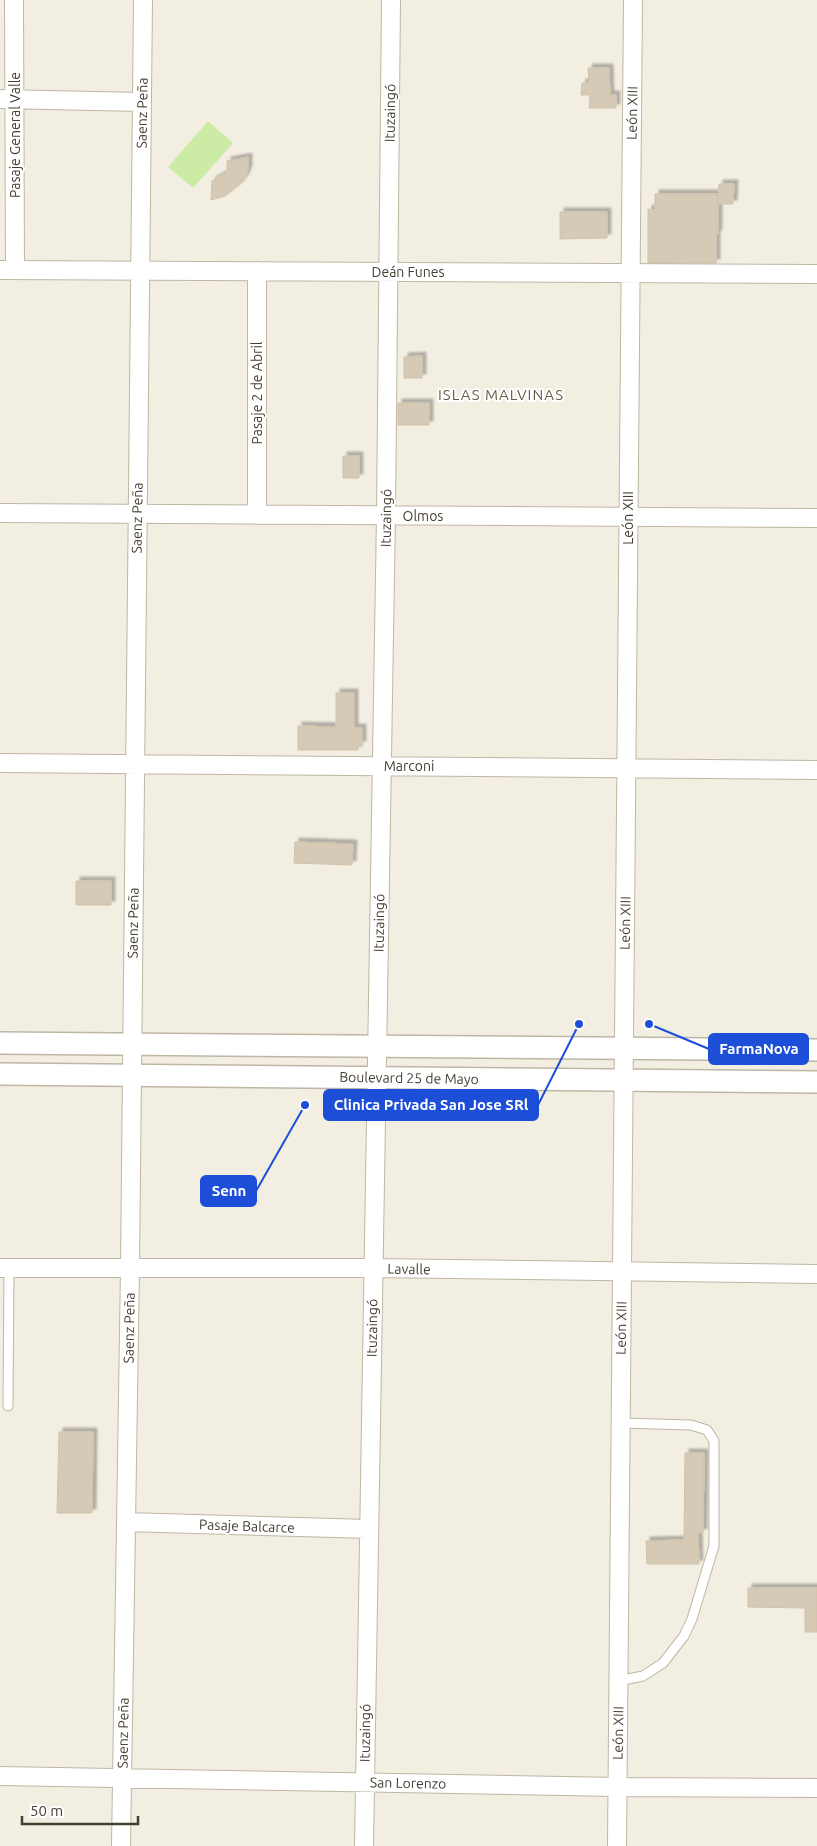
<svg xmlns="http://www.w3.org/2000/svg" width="817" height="1846" font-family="Ubuntu,sans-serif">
<defs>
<filter id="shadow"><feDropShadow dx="4" dy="-4" stdDeviation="1" flood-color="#0004"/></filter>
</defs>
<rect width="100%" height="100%" fill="#f3eee2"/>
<!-- green -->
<path fill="#cceca6" d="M 208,121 L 233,143 L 193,188 L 168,167 Z"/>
<!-- building -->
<path fill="#d5cab6" stroke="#d1c2a9" filter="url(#shadow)" d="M 588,68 L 609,68 L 610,95 L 616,95 L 616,108 L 589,108 L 590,95 L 581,95 L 582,83 L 589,83 Z
M 248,157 L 248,169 L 245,177 L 239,185 L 225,196 L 211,200 L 212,181 L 227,172 L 227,161 Z
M 719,184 L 734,184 L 733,204 L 718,204 Z
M 655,194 L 718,194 L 718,234 L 716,234 L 716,263 L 648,263 L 648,209 L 655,210 Z
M 560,212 L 607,212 L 607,238 L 560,239 Z
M 422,356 L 422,378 L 404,378 L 404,357 Z
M 398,403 L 429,403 L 429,425 L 398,425 Z
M 343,456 L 359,456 L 359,478 L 343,478 Z
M 336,693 L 354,693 L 354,728 L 362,728 L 362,745 L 358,745 L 358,750 L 298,750 L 298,726 L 336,727 Z
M 295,842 L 353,844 L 352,865 L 294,863 Z
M 76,881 L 111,881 L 111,905 L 76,905 Z
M 59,1432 L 93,1432 L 92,1513 L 57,1513 Z
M 685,1453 L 704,1453 L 703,1533 L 698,1532 L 699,1564 L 647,1564 L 646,1541 L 684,1540 Z
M 748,1588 L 817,1588 L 817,1632 L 805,1632 L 805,1608 L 748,1607 Z"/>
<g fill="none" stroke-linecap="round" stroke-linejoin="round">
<defs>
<path id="service" d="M 8,1406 L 9,1268
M 618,1681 L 643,1676 L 663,1663 L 684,1636 L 692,1619 L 714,1546 L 714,1441 L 707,1430 L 691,1425 L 620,1423"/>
<path id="minor" d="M 14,0 L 15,270
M 0,99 L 142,102
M 0,270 L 817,274
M 0,513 L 817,518
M 257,515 L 257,271
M 0,763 L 817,770
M 0,1268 L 373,1268 L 817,1274
M 126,1522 L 369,1529
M 0,1776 L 617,1787 L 817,1788
M 121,1846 L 130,1268 L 143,0
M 364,1846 L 386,515 L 391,0
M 617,1846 L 633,0"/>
<path id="tertiary" d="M 0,1043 L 817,1050
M 0,1074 L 817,1082"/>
</defs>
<!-- service casing -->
<use href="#service" stroke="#bfb6a4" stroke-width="11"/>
<!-- minor casing -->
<use href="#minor" stroke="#bfb6a4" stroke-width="20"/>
<!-- tertiary casing -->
<use href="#tertiary" stroke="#bfb6a4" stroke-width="24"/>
<!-- service -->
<use href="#service" stroke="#fff" stroke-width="9"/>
<!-- minor -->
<use href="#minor" stroke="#fff" stroke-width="18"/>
<!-- tertiary -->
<use href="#tertiary" stroke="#fff" stroke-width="21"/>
</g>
<g text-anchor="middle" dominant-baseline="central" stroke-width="4" stroke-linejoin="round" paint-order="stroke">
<!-- street labels -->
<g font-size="14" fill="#453e32" stroke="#fff">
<text transform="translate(142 113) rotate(-89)">Saenz Peña</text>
<text transform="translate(390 113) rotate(-89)">Ituzaingó</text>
<text transform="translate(632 113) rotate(-89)">León XIII</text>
<text transform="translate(15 135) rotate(-90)">Pasaje General Valle</text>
<text x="408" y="272">Deán Funes</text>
<text transform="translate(257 393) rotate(-90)">Pasaje 2 de Abril</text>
<text x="423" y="516">Olmos</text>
<text transform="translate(137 518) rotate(-89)">Saenz Peña</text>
<text transform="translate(386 518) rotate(-89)">Ituzaingó</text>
<text transform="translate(628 518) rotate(-90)">León XIII</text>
<text x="409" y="766">Marconi</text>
<text transform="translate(133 923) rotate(-89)">Saenz Peña</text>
<text transform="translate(379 923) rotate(-89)">Ituzaingó</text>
<text transform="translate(625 923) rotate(-89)">León XIII</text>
<text transform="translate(409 1078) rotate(1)">Boulevard 25 de Mayo</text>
<text transform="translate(409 1269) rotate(1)">Lavalle</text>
<text transform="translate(129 1328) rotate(-89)">Saenz Peña</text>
<text transform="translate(372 1328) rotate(-89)">Ituzaingó</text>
<text transform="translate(621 1328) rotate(-89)">León XIII</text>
<text transform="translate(247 1526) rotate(2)">Pasaje Balcarce</text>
<text transform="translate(123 1733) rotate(-89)">Saenz Peña</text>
<text transform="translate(365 1733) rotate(-89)">Ituzaingó</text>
<text transform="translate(618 1733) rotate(-89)">León XIII</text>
<text transform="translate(408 1783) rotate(1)">San Lorenzo</text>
</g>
<!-- neighbourhood labels -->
<g font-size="15" letter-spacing="1" fill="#695c48" stroke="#fff">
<text x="501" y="394">ISLAS MALVINAS</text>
</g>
</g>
<!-- callouts -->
<path fill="none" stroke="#1d4ed8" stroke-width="2" d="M649 1024L709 1049M579 1024L538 1105M305 1105L256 1191"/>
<g fill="#1d4ed8" stroke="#fff" stroke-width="2">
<circle cx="649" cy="1024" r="5"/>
<circle cx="579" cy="1024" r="5"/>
<circle cx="305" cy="1105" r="5"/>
</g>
<g fill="#1d4ed8" stroke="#1d4ed8" stroke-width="2">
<rect x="709" y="1034" width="99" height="30" rx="5"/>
<rect x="324" y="1090" width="214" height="30" rx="5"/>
<rect x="201" y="1176" width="55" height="30" rx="5"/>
</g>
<g font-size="15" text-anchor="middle" font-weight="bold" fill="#fff">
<text x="759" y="1054">FarmaNova</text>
<text x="431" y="1110">Clinica Privada San Jose SRl</text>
<text x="229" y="1196">Senn</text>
</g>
<!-- scale -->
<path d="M22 1816v8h116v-8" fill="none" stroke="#453e32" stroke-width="2.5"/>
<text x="30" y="1816" font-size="15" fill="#453e32" stroke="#ffffff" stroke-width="4" paint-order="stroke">50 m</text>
</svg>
